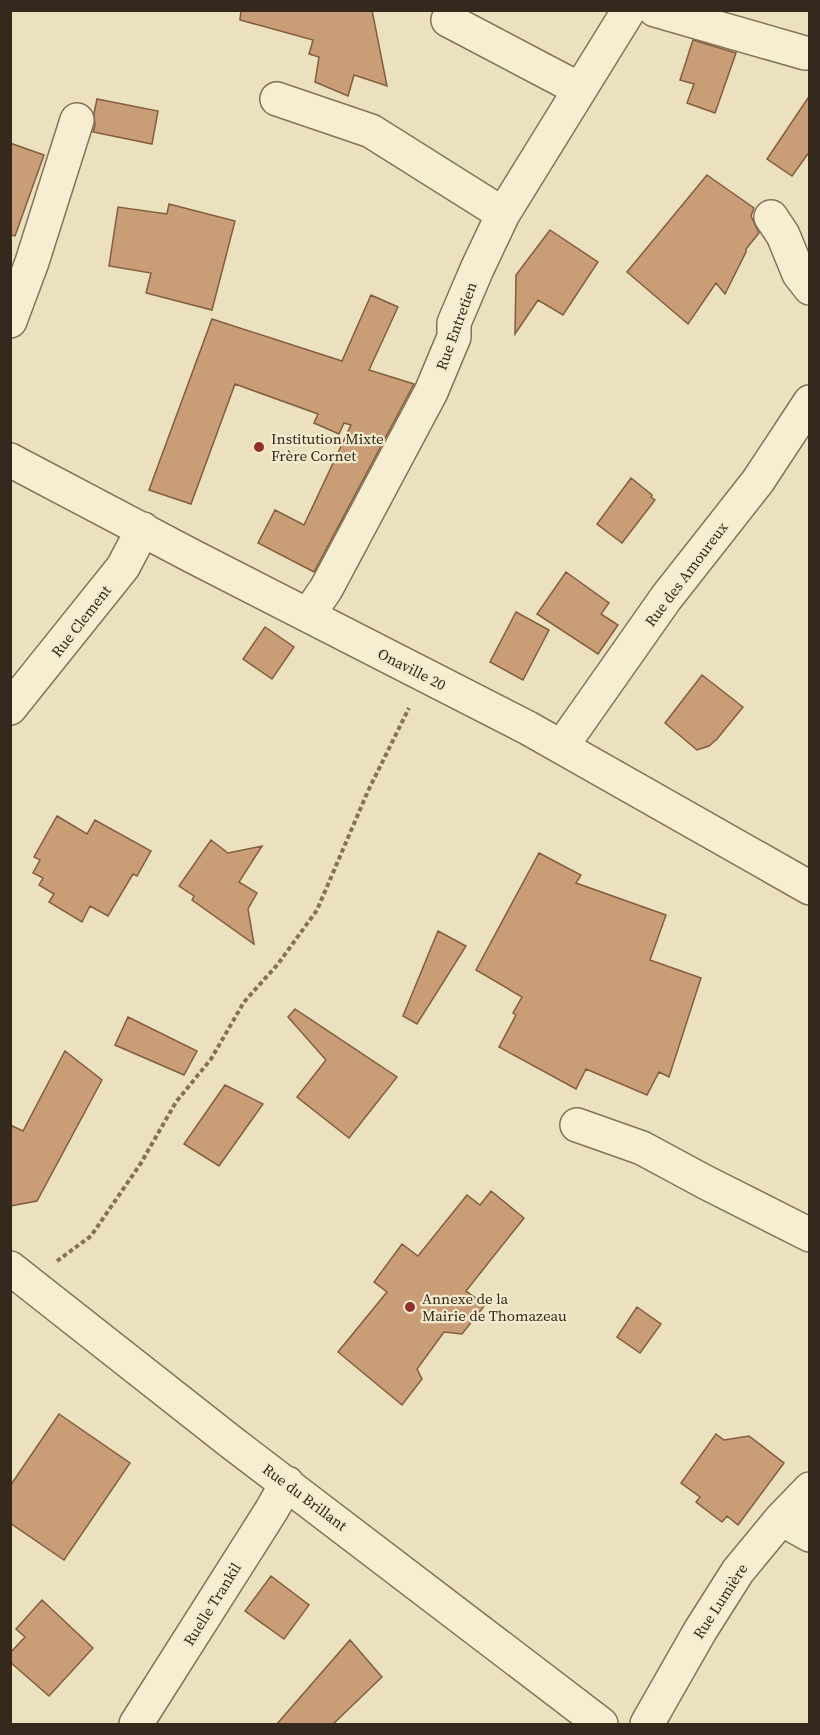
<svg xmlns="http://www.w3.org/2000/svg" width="820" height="1735" font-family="'Source Serif 4',serif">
<rect width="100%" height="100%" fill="#ece1bf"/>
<!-- building -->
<path fill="#c99d76" stroke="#825d3f" stroke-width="1.5" d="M 241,10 L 372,10 L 387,86 L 354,75 L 348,96 L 315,82 L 319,57 L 309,54 L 313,40 L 240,20 Z
M 693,40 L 736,53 L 715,113 L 687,103 L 694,84 L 680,80 Z
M 810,95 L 810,151 L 792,176 L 767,159 Z
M 97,99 L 158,111 L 152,144 L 93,132 L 95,125 L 94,113 Z
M 10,143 L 44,155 L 15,236 L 10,235 Z
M 707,175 L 754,208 L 751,216 L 759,233 L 746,249 L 746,252 L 725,294 L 716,283 L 688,324 L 627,272 Z
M 169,204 L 235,221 L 212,310 L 146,293 L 151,273 L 109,266 L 118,207 L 167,214 Z
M 550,230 L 598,262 L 563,315 L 538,300 L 515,334 L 516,275 Z
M 371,295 L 398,307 L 369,370 L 414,384 L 314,572 L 258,543 L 275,510 L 304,525 L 351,425 L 344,423 L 339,434 L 314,423 L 318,414 L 235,384 L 191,504 L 149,490 L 212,319 L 342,361 Z
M 631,478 L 652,495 L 651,497 L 655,500 L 622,543 L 597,524 Z
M 566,572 L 609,603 L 601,614 L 618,625 L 598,654 L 537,614 Z
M 516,612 L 549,630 L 523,680 L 490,662 Z
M 265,627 L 294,647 L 272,679 L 243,659 Z
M 702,675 L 743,707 L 717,739 L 709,746 L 697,750 L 665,723 Z
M 57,816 L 87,834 L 95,820 L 151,851 L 137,876 L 133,874 L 108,916 L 90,906 L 82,922 L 49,902 L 54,894 L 39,885 L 43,878 L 33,873 L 40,860 L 34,857 Z
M 211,840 L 228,853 L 262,846 L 239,882 L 257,893 L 248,909 L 254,944 L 192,900 L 194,896 L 179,886 Z
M 539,853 L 581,875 L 576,883 L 666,915 L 650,960 L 701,978 L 669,1077 L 659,1072 L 647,1095 L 586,1069 L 576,1089 L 499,1047 L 516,1015 L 513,1013 L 522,997 L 476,970 Z
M 438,931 L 466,946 L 417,1024 L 403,1016 Z
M 295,1009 L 397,1077 L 349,1138 L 297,1097 L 326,1060 L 288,1017 Z
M 128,1017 L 197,1051 L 184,1075 L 115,1045 Z
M 65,1051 L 102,1080 L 37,1201 L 10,1206 L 10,1125 L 23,1131 Z
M 225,1085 L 263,1104 L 219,1166 L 184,1144 Z
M 491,1191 L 524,1218 L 466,1291 L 485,1305 L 462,1334 L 444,1332 L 417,1369 L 422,1379 L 402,1405 L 338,1352 L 387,1292 L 374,1282 L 402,1244 L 418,1256 L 467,1195 L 480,1205 Z
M 637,1307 L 661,1324 L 640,1353 L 617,1337 Z
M 59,1414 L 130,1463 L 64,1560 L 10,1523 L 10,1486 Z
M 716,1434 L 724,1440 L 749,1436 L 784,1463 L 738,1525 L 727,1516 L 722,1522 L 696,1502 L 700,1497 L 681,1483 Z
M 271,1576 L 309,1605 L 284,1639 L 245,1611 Z
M 42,1600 L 93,1648 L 49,1696 L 10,1662 L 10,1653 L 25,1637 L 16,1629 Z
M 350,1640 L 382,1677 L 332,1725 L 276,1725 Z"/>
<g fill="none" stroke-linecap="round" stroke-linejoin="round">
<defs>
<path id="minor" d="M 655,10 L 805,53
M 448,20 L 579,89
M 277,99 L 371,131 L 503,214
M 771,217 L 783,235 L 799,274 L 810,288
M 10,321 L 32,262 L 77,120
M 10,460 L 192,556 L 528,728 L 810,888
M 308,615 L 326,589 L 431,392 L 454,337 L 454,323 L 477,269 L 503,214 L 629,10
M 10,708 L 123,567 L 143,529
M 562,746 L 666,598 L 758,481 L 810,402
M 577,1125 L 642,1148 L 705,1182 L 810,1235
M 10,1268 L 231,1442 L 601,1724
M 781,1519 L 810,1535
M 136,1724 L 271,1511 L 287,1483
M 647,1724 L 700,1631 L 738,1571 L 781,1519 L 810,1489"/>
</defs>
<!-- minor casing -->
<use href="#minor" stroke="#847258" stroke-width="36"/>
<!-- path -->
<path stroke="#847258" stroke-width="4" stroke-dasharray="4.5 3" stroke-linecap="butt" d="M 57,1261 L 91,1236 L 141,1163 L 176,1102 L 211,1059 L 244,1002 L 278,964 L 317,910 L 368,791 L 409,708"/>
<!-- minor -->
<use href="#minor" stroke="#f7eed2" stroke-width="33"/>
</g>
<!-- markers -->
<g fill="#912f2a" stroke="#f4ebce" stroke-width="2">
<circle cx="259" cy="447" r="6"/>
<circle cx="410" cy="1307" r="6"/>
</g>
<g text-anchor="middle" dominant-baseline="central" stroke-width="4.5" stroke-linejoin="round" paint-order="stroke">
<!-- street labels -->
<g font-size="15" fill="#34291c" stroke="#f4ebce">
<text transform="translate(456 326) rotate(-70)">Rue Entretien</text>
<text transform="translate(686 574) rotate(-53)">Rue des Amoureux</text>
<text transform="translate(81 621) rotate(-52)">Rue Clement</text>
<text transform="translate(412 669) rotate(27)">Onaville 20</text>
<text transform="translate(305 1497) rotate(37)">Rue du Brillant</text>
<text transform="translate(720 1601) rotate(-57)">Rue Lumière</text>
<text transform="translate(212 1604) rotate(-58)">Ruelle Trankil</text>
</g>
<!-- poi labels -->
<g font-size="15" fill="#34291c" stroke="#f4ebce" text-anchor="start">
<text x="271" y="438">Institution Mixte<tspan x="271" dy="17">Frère Cornet</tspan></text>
<text x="422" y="1298">Annexe de la<tspan x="422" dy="17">Mairie de Thomazeau</tspan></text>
</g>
</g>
<!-- border -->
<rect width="820" height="1735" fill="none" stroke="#34291c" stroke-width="24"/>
</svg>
